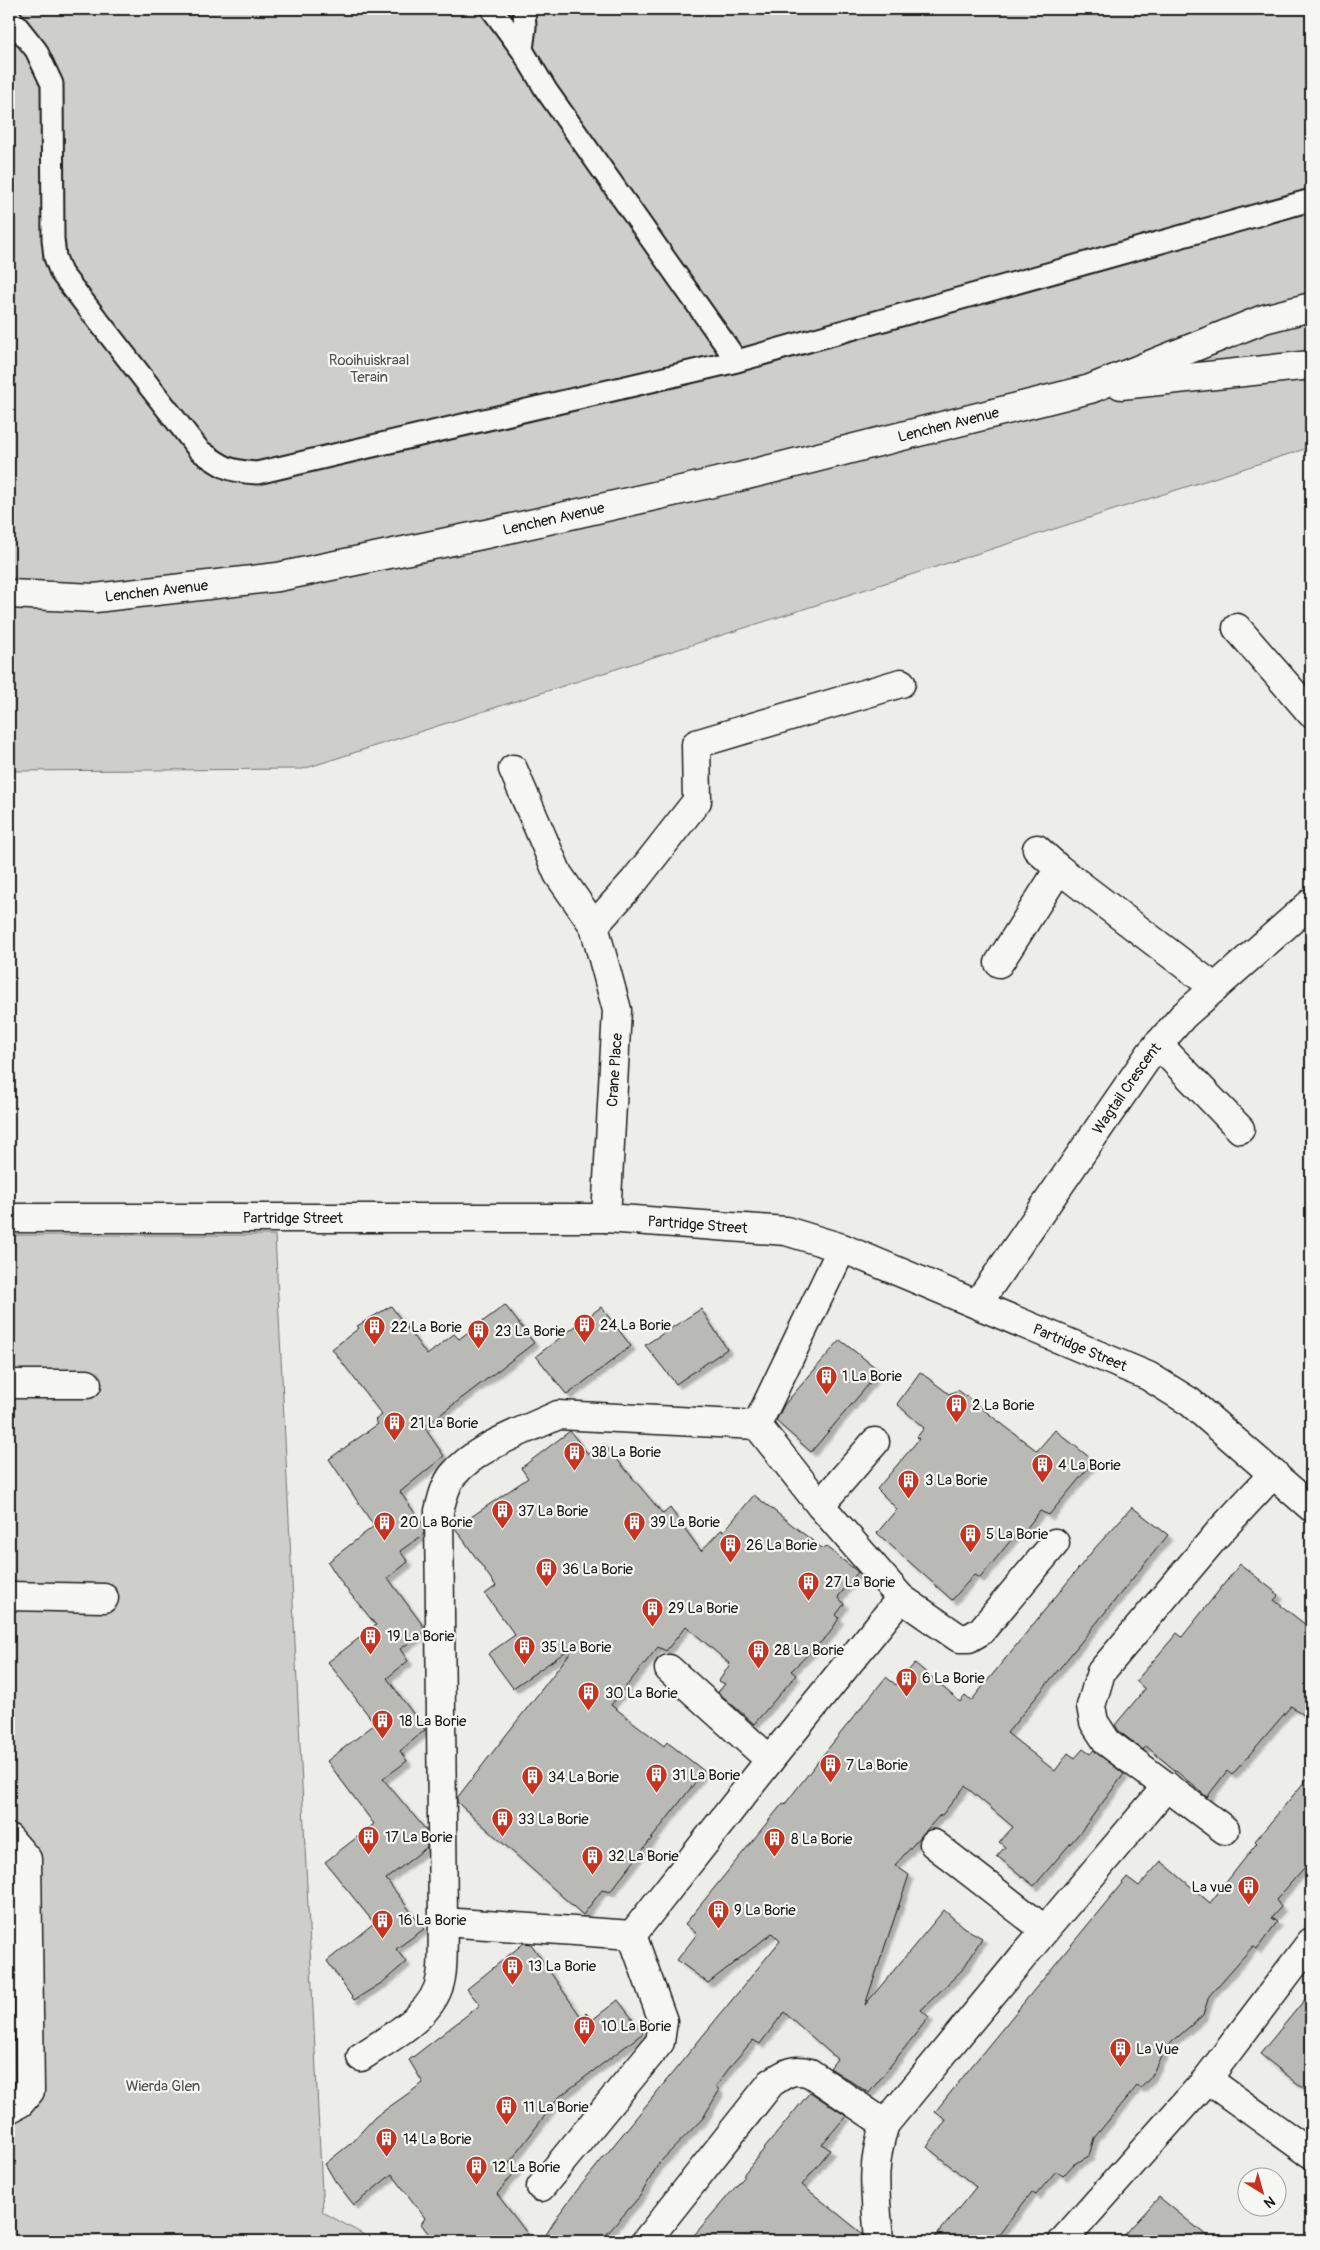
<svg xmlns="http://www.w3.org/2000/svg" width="1320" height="2250" font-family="Pangolin,sans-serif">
<defs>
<filter id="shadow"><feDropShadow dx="4.5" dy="4.5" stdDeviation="1" flood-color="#0004"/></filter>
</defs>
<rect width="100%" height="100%" fill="#edede9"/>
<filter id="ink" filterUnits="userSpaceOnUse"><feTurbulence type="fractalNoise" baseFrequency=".02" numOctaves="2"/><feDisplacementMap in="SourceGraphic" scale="10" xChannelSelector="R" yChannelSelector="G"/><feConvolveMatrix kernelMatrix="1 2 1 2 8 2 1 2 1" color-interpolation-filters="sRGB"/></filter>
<g filter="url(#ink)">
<!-- green -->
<path fill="#cececb" stroke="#757574" d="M 9,9 L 1311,9 L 1311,447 L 303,769 L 9,771 Z
M 9,1235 L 275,1235 L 323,2212 L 375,2241 L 9,2241 Z"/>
<!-- building -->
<path fill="#b9b9b6" stroke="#1c1c1c" filter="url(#shadow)" d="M 505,1305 L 534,1343 L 424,1427 L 444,1456 L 400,1492 L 424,1526 L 424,1534 L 400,1551 L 408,1562 L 388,1578 L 424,1627 L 425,1632 L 400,1649 L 408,1661 L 387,1678 L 425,1730 L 400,1751 L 407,1761 L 383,1779 L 426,1830 L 427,1847 L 386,1879 L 424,1929 L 396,1949 L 406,1962 L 383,1982 L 354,2000 L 327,1961 L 374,1923 L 325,1862 L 374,1824 L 327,1761 L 375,1724 L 328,1662 L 376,1625 L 343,1585 L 328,1562 L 374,1526 L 329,1459 L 378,1424 L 375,1420 L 382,1415 L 332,1349 L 359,1328 L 357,1326 L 391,1306 L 427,1355 L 454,1334 L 459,1339 Z
M 601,1307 L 631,1346 L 567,1395 L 536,1356 Z
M 701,1309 L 727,1349 L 676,1384 L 645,1345 Z
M 840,1340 L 880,1371 L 811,1452 L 776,1421 L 784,1405 Z
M 920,1372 L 949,1394 L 958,1390 L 1037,1451 L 1055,1430 L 1094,1461 L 1049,1515 L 1040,1511 L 1020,1537 L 1016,1534 L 980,1578 L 974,1575 L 952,1600 L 877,1533 L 897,1509 L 877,1489 L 919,1439 L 917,1437 L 924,1428 L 897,1404 Z
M 570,1431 L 588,1454 L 604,1444 L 663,1514 L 670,1508 L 701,1551 L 721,1530 L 724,1531 L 754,1495 L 823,1549 L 825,1546 L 858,1572 L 838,1597 L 844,1604 L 836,1615 L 839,1618 L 829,1634 L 791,1671 L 796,1675 L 754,1724 L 718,1692 L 725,1684 L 719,1681 L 730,1664 L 686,1626 L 666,1651 L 658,1647 L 611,1705 L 664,1746 L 667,1742 L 704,1771 L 610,1892 L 602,1890 L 583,1915 L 457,1802 L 457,1798 L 577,1644 L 513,1688 L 488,1654 L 515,1635 L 485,1594 L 496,1586 L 455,1528 L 528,1478 L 521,1468 Z
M 1132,1507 L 1168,1535 L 1007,1733 L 1055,1771 L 1068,1753 L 1075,1758 L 1083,1749 L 1090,1754 L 1094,1750 L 1124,1774 L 1082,1830 L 1034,1886 L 997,1856 L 1005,1847 L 999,1842 L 1013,1827 L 965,1786 L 942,1815 L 940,1815 L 895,1865 L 909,1875 L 865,2005 L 944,1910 L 963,1927 L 982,1938 L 963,1969 L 921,2010 L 929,2017 L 869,2093 L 830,2068 L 837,2059 L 784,2012 L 760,2044 L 753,2040 L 733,2063 L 716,2086 L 719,2091 L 703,2118 L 659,2163 L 640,2196 L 601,2241 L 542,2241 L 559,2214 L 578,2189 L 780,1941 L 772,1933 L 708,1983 L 677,1960 L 697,1934 L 685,1924 L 783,1803 L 785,1804 L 823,1755 L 886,1677 L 896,1685 L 915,1663 L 960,1702 L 965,1696 L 971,1701 L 1095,1548 Z
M 1240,1564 L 1279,1595 L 1274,1600 L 1311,1629 L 1311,1720 L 1291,1706 L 1232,1775 L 1227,1771 L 1207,1797 L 1146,1746 L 1143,1750 L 1119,1731 L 1115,1725 L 1145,1689 L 1136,1681 L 1177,1633 L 1182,1637 Z
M 1311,1774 L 1311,1860 L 1276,1900 L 1281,1907 L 1271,1918 L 1277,1922 L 1257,1949 L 1253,1946 L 1209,1996 L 1203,2015 L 1172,2042 L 1159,2060 L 1151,2077 L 1141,2088 L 1137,2086 L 1094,2138 L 1089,2156 L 1074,2164 L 1063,2176 L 1056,2171 L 1036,2195 L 1032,2192 L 994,2241 L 932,2241 L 976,2187 L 927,2147 L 946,2120 L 935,2112 L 975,2062 L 1127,1877 L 1139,1886 L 1161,1861 L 1210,1903 L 1257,1843 L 1255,1841 Z
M 524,1943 L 531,1944 L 581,2017 L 586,2013 L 592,2020 L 618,2000 L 643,2033 L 559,2097 L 509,2163 L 517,2169 L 497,2194 L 533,2241 L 434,2241 L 421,2224 L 425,2218 L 392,2174 L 354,2205 L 335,2181 L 325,2164 L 350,2144 L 375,2117 L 423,2083 L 409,2060 L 480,2005 L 467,1989 Z
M 1311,1992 L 1311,2094 L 1260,2054 Z
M 810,2092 L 846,2116 L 822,2144 L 830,2150 L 802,2185 L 863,2234 L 863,2241 L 689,2241 L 745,2176 L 743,2175 Z
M 1159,2197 L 1213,2241 L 1119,2241 Z"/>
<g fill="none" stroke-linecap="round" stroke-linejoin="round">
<defs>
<path id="lane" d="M 492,9 L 522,50
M 524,9 L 525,27 L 522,50 L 546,90 L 737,361
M 9,16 L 36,50 L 52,84 L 53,239 L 55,257 L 61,273 L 199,450 C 223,467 227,471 257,473 L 737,361 L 1311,200"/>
<g id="street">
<path d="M 1237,628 L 1311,713"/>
<path d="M 513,769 L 558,874 L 594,926 L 617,1010 L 606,1218"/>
<path d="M 1037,849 L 1059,869 L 1215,988"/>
<path d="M 594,926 L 635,880 L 697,801 L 696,744 L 901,683"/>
<path d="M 999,963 L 1059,869"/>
<path d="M 1158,1044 L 1240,1129"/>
<path id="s1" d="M 9,1218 L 606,1218 L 786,1231 L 842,1248 L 1148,1376 L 1190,1402 L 1311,1507"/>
<path id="s2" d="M 978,1303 L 1150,1054 L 1183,1016 L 1311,903"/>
<path d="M 9,1384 L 87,1384"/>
<path d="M 558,1415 L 757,1425 L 820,1505 L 901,1598 L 770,1760 L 632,1935 L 443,1922 L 439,1511 C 442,1499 445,1485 453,1475 C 477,1446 524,1431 558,1415 Z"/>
<path d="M 757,1425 L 842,1248"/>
<path d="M 820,1505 L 875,1442"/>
<path d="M 9,1596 L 104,1598"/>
<path d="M 901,1598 L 959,1638 L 969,1638 L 981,1631 L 1055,1543"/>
<path d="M 669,1669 L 770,1760"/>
<path d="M 1225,1830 L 1107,1742 L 1094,1722 L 1091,1706 L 1101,1672 L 1221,1530 L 1274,1473"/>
<path d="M 9,1838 L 27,1859 L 30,2091 L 20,2103 L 9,2109"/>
<path d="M 934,1844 L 1045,1930"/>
<path d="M 361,2057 C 390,2037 435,2016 441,1977 C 444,1959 442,1940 443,1922"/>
<path d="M 1207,2079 L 1311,2154"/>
<path d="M 541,2187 L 660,2042 L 663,2021 L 632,1935"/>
<path d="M 646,2241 L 771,2083 C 786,2073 792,2068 810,2073 L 885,2124"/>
<path d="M 879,2241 C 876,2198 870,2167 885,2124 L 1045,1930 L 1167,1786"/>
<path d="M 1063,2241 L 1207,2079 L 1311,1942"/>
</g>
<g id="secondary">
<path d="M 1121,385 L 1311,365"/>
<path id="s3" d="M 9,594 L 95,598 L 278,577 L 486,534 L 739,477 L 1090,389 L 1264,319 L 1311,307"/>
</g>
</defs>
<!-- lane casing -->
<use href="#lane" stroke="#1c1c1c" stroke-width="25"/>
<!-- street casing -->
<use href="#street" stroke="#1c1c1c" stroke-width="31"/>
<!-- secondary casing -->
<use href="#secondary" stroke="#1c1c1c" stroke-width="31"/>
<!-- lane -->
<use href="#lane" stroke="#f6f6f2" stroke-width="21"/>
<!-- street -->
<use href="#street" stroke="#f6f6f2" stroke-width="28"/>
<!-- secondary -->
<use href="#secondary" stroke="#f6f6f2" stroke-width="28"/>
</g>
</g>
<!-- icons -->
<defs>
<symbol id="building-pin" viewBox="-11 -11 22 30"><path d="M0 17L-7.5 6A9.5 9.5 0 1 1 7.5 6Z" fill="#c8321e" stroke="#f6f6f2"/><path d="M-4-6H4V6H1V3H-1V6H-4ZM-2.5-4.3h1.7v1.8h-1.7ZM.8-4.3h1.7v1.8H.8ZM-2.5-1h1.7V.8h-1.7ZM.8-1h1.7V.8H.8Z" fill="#fff"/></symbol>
</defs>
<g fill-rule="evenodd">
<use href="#building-pin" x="572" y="1312" width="25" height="34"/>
<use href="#building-pin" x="362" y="1314" width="25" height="34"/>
<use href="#building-pin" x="466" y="1318" width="25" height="34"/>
<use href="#building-pin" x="814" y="1364" width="25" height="34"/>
<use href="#building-pin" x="944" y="1392" width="25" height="34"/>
<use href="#building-pin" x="382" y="1410" width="25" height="34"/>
<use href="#building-pin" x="562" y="1440" width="25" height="34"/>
<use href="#building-pin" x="1030" y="1452" width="25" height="34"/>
<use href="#building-pin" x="896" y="1468" width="25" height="34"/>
<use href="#building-pin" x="490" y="1498" width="25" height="34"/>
<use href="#building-pin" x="372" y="1510" width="25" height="34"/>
<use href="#building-pin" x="622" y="1510" width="25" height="34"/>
<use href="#building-pin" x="958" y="1522" width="25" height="34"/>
<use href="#building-pin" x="718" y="1532" width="25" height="34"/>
<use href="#building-pin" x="534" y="1556" width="25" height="34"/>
<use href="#building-pin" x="796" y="1570" width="25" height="34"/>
<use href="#building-pin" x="640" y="1596" width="25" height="34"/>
<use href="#building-pin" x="358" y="1624" width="25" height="34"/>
<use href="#building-pin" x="512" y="1634" width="25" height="34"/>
<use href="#building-pin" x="746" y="1638" width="25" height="34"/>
<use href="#building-pin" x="894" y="1666" width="25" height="34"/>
<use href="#building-pin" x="576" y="1680" width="25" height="34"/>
<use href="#building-pin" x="370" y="1708" width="25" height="34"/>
<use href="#building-pin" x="818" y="1752" width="25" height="34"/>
<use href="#building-pin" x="644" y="1762" width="25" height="34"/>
<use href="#building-pin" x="520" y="1764" width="25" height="34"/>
<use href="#building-pin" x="490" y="1806" width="25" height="34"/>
<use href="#building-pin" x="356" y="1824" width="25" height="34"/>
<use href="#building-pin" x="762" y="1826" width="25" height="34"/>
<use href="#building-pin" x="580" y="1844" width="25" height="34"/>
<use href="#building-pin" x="1236" y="1874" width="25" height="34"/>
<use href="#building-pin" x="706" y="1898" width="25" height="34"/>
<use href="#building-pin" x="370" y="1908" width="25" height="34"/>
<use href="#building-pin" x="500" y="1954" width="25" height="34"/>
<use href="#building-pin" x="572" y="2014" width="25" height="34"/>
<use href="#building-pin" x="1108" y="2036" width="25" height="34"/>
<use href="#building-pin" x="494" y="2094" width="25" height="34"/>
<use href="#building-pin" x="374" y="2126" width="25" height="34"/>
<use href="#building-pin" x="464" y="2154" width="25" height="34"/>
</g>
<g text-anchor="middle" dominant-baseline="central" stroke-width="4.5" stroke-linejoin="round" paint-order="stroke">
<!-- park labels -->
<g font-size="15" fill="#515151" stroke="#f6f6f2">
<text x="369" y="360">Rooihuiskraal<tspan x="369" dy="17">Terain</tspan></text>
<text x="163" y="2086">Wierda Glen</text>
</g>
<!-- street labels -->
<g font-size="15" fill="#1c1c1c" stroke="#f6f6f2">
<text stroke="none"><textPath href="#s3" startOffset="958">Lenchen Avenue</textPath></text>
<text stroke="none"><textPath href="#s3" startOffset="552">Lenchen Avenue</textPath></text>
<text stroke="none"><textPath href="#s3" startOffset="148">Lenchen Avenue</textPath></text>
<text transform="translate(615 1070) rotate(-86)">Crane Place</text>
<text stroke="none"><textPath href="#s2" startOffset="261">Wagtail Crescent</textPath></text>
<text stroke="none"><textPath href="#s1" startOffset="284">Partridge Street</textPath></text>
<text stroke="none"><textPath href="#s1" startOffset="689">Partridge Street</textPath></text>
<text stroke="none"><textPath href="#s1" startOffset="1094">Partridge Street</textPath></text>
</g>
<!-- poi labels -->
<g font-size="15" fill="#1c1c1c" stroke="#f6f6f2" text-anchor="start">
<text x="600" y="1325">24 La Borie</text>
<text x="391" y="1327">22 La Borie</text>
<text x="495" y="1331">23 La Borie</text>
<text x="842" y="1376">1 La Borie</text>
<text x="972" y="1405">2 La Borie</text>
<text x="410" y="1423">21 La Borie</text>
<text x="591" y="1452">38 La Borie</text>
<text x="1058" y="1465">4 La Borie</text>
<text x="925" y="1480">3 La Borie</text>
<text x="518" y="1511">37 La Borie</text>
<text x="400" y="1522">20 La Borie</text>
<text x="650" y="1522">39 La Borie</text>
<text x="986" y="1534">5 La Borie</text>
<text x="746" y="1545">26 La Borie</text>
<text x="562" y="1569">36 La Borie</text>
<text x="825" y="1582">27 La Borie</text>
<text x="668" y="1608">29 La Borie</text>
<text x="387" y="1636">19 La Borie</text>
<text x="541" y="1647">35 La Borie</text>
<text x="774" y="1650">28 La Borie</text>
<text x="922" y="1678">6 La Borie</text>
<text x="605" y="1693">30 La Borie</text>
<text x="399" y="1721">18 La Borie</text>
<text x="846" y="1765">7 La Borie</text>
<text x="672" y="1775">31 La Borie</text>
<text x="548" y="1777">34 La Borie</text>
<text x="518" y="1819">33 La Borie</text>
<text x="385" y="1837">17 La Borie</text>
<text x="791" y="1839">8 La Borie</text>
<text x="608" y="1856">32 La Borie</text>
<text x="1232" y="1887" text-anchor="end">La vue</text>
<text x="734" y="1910">9 La Borie</text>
<text x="398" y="1920">16 La Borie</text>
<text x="528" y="1966">13 La Borie</text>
<text x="601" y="2026">10 La Borie</text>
<text x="1136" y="2049">La Vue</text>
<text x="523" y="2107">11 La Borie</text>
<text x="403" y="2139">14 La Borie</text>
<text x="492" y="2167">12 La Borie</text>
</g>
</g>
<!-- margin -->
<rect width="1320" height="2250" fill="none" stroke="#f6f6f2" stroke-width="30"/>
<rect x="15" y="15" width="1290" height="2220" fill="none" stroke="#1c1c1c" stroke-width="2" filter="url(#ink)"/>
<!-- north arrow -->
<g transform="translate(1262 2192) rotate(143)"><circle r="24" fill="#f6f6f2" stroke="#9f9f9c"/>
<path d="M0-4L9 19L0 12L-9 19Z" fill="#c8321e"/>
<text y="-8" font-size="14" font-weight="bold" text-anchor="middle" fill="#1c1c1c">N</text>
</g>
</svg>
